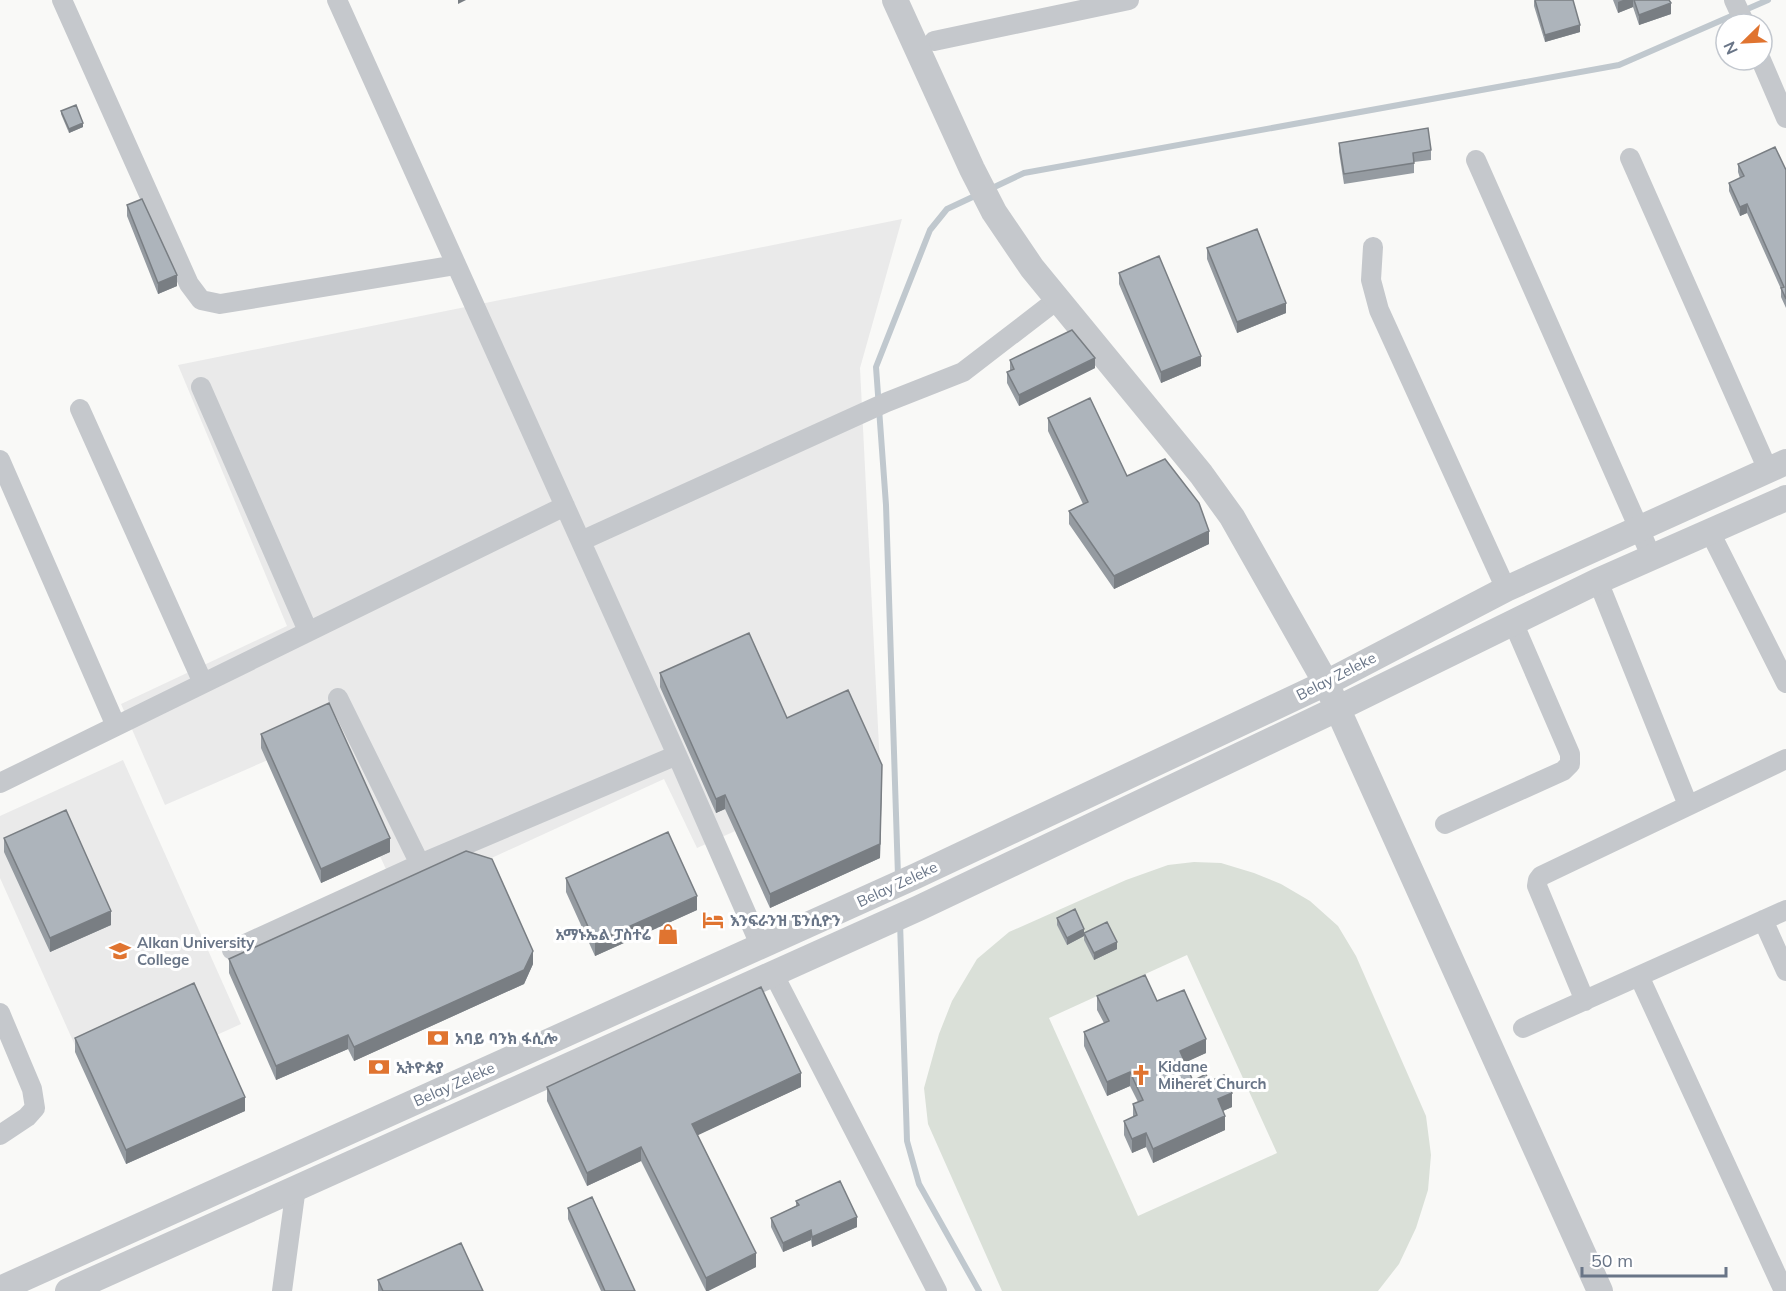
<svg xmlns="http://www.w3.org/2000/svg" width="1786" height="1291" font-family="Mulish,'Noto Sans Ethiopic',sans-serif">
<rect width="100%" height="100%" fill="#f9f9f7"/>
<!-- built -->
<path fill="#eaeaea" d="M 902,219 L 860,368 L 880,767 L 697,848 L 664,779 L 400,900 L 325,735 L 165,805 L 121,704 L 287,626 L 178,365 Z
M 123,760 L 241,1024 L 95,1090 L 0,878 L 0,816 Z"/>
<!-- green -->
<path fill="#dae0d8" fill-rule="evenodd" d="M 1194,862 L 1221,863 L 1254,873 L 1281,884 L 1310,901 L 1338,926 L 1356,956 L 1426,1116 L 1431,1155 L 1428,1190 L 1416,1228 L 1399,1264 L 1378,1291 L 1002,1291 L 928,1124 L 924,1088 L 939,1034 L 952,1001 L 977,959 L 1009,932 L 1126,880 L 1168,865 ZM 1187,955 L 1277,1153 L 1138,1216 L 1049,1018 Z"/>
<g fill="none" stroke-linecap="round" stroke-linejoin="round">
<!-- stream -->
<path stroke="#c0c8ce" stroke-width="6" d="M 988,190 L 1024,173 L 1619,65 L 1768,0
M 898,876 L 886,505 L 876,367 L 930,230 L 947,209 L 979,194
M 900,922 L 907,1141 L 919,1184 L 979,1291"/>
<!-- minor -->
<path stroke="#c5c8cc" stroke-width="20" d="M 62,0 L 189,284 L 201,300 L 220,304 L 456,265
M 337,0 L 677,755 L 761,947
M 1734,0 L 1745,24
M 934,41 L 1129,0
M 1761,60 L 1786,118
M 1630,158 L 1768,470
M 1476,160 L 1652,558
M 1373,247 L 1371,280 L 1379,310 L 1506,589
M 201,387 L 308,631
M 80,409 L 203,683
M 0,460 L 116,726
M 1710,532 L 1786,683
M 581,541 L 887,402 L 963,372 L 1058,299
M 1598,581 L 1688,805
M 338,698 L 420,864
M 0,783 L 565,506
M 1445,824 L 1563,771 L 1570,764 L 1570,754 L 1513,622
M 1763,920 L 1786,971
M 232,950 L 420,864 L 677,755
M 773,973 L 937,1291
M 1639,976 L 1784,1291
M 1585,1001 L 1537,886 L 1538,880 L 1541,876 L 1786,759
M 0,1013 L 32,1089 L 35,1108 L 27,1117 L 0,1135
M 1523,1028 L 1786,910
M 282,1291 L 296,1187"/>
<!-- tertiary -->
<path stroke="#c5c8cc" stroke-width="26" d="M 895,0 L 972,169 L 994,212 L 1032,268 L 1201,474 L 1232,517 L 1326,683 L 1600,1291
M 0,1289 L 916,876 L 1326,683 L 1506,589 L 1786,462
M 68,1291 L 919,908 L 1339,708 L 1598,581 L 1786,498"/>
</g>
<!-- wall -->
<path fill="#959ba1" d="M 1534,0 L 1580,32 L 1545,42 L 1534,6 Z
M 1613,0 L 1669,0 L 1671,14 L 1639,25 L 1633,7 L 1618,13 Z
M 61,111 L 83,127 L 69,133 L 61,114 Z
M 1339,143 L 1431,150 L 1431,160 L 1414,162 L 1414,173 L 1344,184 L 1339,152 Z
M 1738,164 L 1786,170 L 1786,308 L 1781,297 L 1781,289 L 1747,213 L 1740,216 L 1729,191 L 1729,183 L 1740,178 L 1738,172 Z
M 127,205 L 177,286 L 158,294 L 127,216 Z
M 1207,248 L 1286,313 L 1237,333 L 1207,259 Z
M 1119,273 L 1201,366 L 1161,383 L 1119,284 Z
M 1010,360 L 1095,368 L 1019,406 L 1007,383 L 1007,372 L 1010,371 Z
M 1048,418 L 1127,476 L 1209,544 L 1114,589 L 1069,524 L 1069,511 L 1083,504 L 1048,431 Z
M 660,673 L 787,718 L 882,779 L 880,858 L 770,908 L 725,809 L 716,813 L 660,687 Z
M 261,734 L 390,852 L 321,883 L 261,748 Z
M 4,838 L 111,925 L 50,952 L 4,852 Z
M 566,878 L 697,910 L 595,956 L 566,892 Z
M 1057,918 L 1084,933 L 1117,949 L 1094,960 L 1084,940 L 1084,936 L 1067,945 L 1057,925 Z
M 229,959 L 533,964 L 524,984 L 354,1061 L 348,1049 L 276,1080 L 229,973 Z
M 1097,996 L 1157,1001 L 1206,1053 L 1185,1062 L 1193,1081 L 1209,1082 L 1232,1107 L 1223,1111 L 1225,1130 L 1153,1163 L 1146,1147 L 1132,1153 L 1124,1135 L 1124,1121 L 1133,1117 L 1133,1104 L 1138,1102 L 1130,1086 L 1107,1096 L 1084,1046 L 1084,1032 L 1104,1023 L 1097,1010 Z
M 75,1038 L 245,1111 L 126,1164 L 75,1052 Z
M 547,1087 L 801,1087 L 697,1135 L 756,1267 L 708,1291 L 706,1291 L 641,1161 L 587,1186 L 547,1101 Z
M 796,1201 L 857,1227 L 812,1247 L 811,1240 L 783,1252 L 771,1227 L 771,1218 L 796,1206 Z
M 568,1208 L 635,1291 L 601,1291 L 568,1219 Z
M 378,1280 L 483,1291 L 378,1291 Z"/>
<!-- shaded-wall -->
<path fill="#797e83" d="M 458,0 L 466,0 L 458,4 Z
M 1623,0 L 1633,0 L 1633,7 L 1618,13 L 1618,2 Z
M 1671,3 L 1671,14 L 1639,25 L 1639,15 Z
M 1580,25 L 1580,32 L 1545,42 L 1545,35 Z
M 83,123 L 83,127 L 69,133 L 69,129 Z
M 1747,204 L 1747,213 L 1740,216 L 1740,207 Z
M 177,275 L 177,286 L 158,294 L 158,283 Z
M 1286,303 L 1286,313 L 1237,333 L 1237,322 Z
M 1201,356 L 1201,366 L 1161,383 L 1161,372 Z
M 1095,358 L 1095,368 L 1019,406 L 1019,395 Z
M 1209,531 L 1209,544 L 1114,589 L 1114,576 Z
M 882,765 L 880,858 L 770,908 L 770,894 Z
M 725,795 L 725,809 L 716,813 L 716,799 Z
M 390,838 L 390,852 L 321,883 L 321,869 Z
M 697,896 L 697,910 L 595,956 L 595,942 Z
M 111,911 L 111,925 L 50,952 L 50,938 Z
M 1084,929 L 1084,936 L 1067,945 L 1067,938 Z
M 1117,942 L 1117,949 L 1094,960 L 1094,953 Z
M 533,951 L 533,964 L 524,984 L 354,1061 L 354,1047 Z
M 348,1035 L 348,1049 L 276,1080 L 276,1066 Z
M 1206,1039 L 1206,1053 L 1180,1065 L 1180,1051 Z
M 1130,1072 L 1130,1086 L 1107,1096 L 1107,1082 Z
M 801,1073 L 801,1087 L 692,1138 L 692,1124 Z
M 1232,1093 L 1232,1107 L 1218,1113 L 1218,1099 Z
M 245,1097 L 245,1111 L 126,1164 L 126,1150 Z
M 1225,1116 L 1225,1130 L 1153,1163 L 1153,1149 Z
M 1146,1133 L 1146,1147 L 1132,1153 L 1132,1139 Z
M 641,1147 L 641,1161 L 587,1186 L 587,1173 Z
M 857,1217 L 857,1227 L 812,1247 L 812,1237 Z
M 811,1230 L 811,1240 L 783,1252 L 783,1243 Z
M 756,1253 L 756,1267 L 708,1291 L 706,1291 L 706,1278 Z"/>
<!-- building -->
<path fill="#adb4bb" stroke="#797e83" stroke-width="1.5" d="M 1535,0 L 1573,0 L 1580,25 L 1545,35 Z
M 1634,0 L 1669,0 L 1671,3 L 1639,15 Z
M 76,105 L 83,123 L 69,129 L 61,111 Z
M 1428,128 L 1431,150 L 1413,153 L 1414,163 L 1344,174 L 1339,143 Z
M 1775,147 L 1786,170 L 1786,299 L 1781,288 L 1784,287 L 1747,204 L 1740,207 L 1729,183 L 1744,176 L 1738,164 Z
M 142,199 L 177,275 L 158,283 L 127,205 Z
M 1257,229 L 1286,303 L 1237,322 L 1207,248 Z
M 1159,256 L 1201,356 L 1161,372 L 1119,273 Z
M 1072,330 L 1095,358 L 1019,395 L 1007,372 L 1014,369 L 1010,360 Z
M 1090,398 L 1127,476 L 1165,459 L 1199,503 L 1209,531 L 1114,576 L 1069,511 L 1088,502 L 1048,418 Z
M 749,633 L 787,718 L 848,690 L 882,765 L 880,844 L 770,894 L 725,795 L 716,799 L 660,673 Z
M 329,703 L 390,838 L 321,869 L 261,734 Z
M 66,810 L 111,911 L 50,938 L 4,838 Z
M 668,832 L 697,896 L 595,942 L 566,878 Z
M 466,851 L 492,859 L 533,951 L 524,970 L 354,1047 L 348,1035 L 276,1066 L 229,959 Z
M 1075,909 L 1084,929 L 1067,938 L 1057,918 Z
M 1107,922 L 1117,942 L 1094,953 L 1084,933 Z
M 1145,975 L 1157,1001 L 1184,990 L 1206,1039 L 1180,1051 L 1193,1081 L 1206,1074 L 1209,1082 L 1224,1075 L 1232,1093 L 1218,1099 L 1225,1116 L 1153,1149 L 1146,1133 L 1132,1139 L 1124,1121 L 1137,1115 L 1133,1104 L 1143,1100 L 1130,1072 L 1107,1082 L 1084,1032 L 1109,1021 L 1097,996 Z
M 194,983 L 245,1097 L 126,1150 L 75,1038 Z
M 761,987 L 801,1073 L 692,1124 L 756,1253 L 706,1278 L 641,1147 L 587,1173 L 547,1087 Z
M 840,1181 L 857,1217 L 812,1237 L 811,1230 L 783,1243 L 771,1218 L 799,1205 L 796,1201 Z
M 592,1197 L 635,1291 L 605,1291 L 568,1208 Z
M 461,1243 L 483,1291 L 383,1291 L 378,1280 Z"/>
<!-- icons -->
<defs>
<symbol id="hotel-bare" viewBox="-9 -9 18 18"><path d="M-6-4.5h1.5V1H6V5H4.5V3h-9V5H-6ZM-4 0a1.8 1.8 0 1 1 3.6 0ZM.5 0V-2.5h3Q6-2.5 6 0Z" fill="#e07430" stroke="#fff" stroke-width="2.5" paint-order="stroke"/></symbol>
<symbol id="shop-bare" viewBox="-9 -9 18 18"><path d="M-5-2.5h2.3a2.7 3.5 0 0 1 5.4 0H5L5.5 6h-11ZM-1.5-2.5h3a1.5 2.3 0 0 0-3 0Z" fill="#e07430" stroke="#fff" stroke-width="2.5" paint-order="stroke"/></symbol>
<symbol id="university-bare" viewBox="-9 -9 18 18"><path d="M0-5L7-2L0 1L-7-2ZM-4 1L0 2.5L4 1V4Q0 6-4 4Z" fill="#e07430" stroke="#fff" stroke-width="2.5" paint-order="stroke"/></symbol>
<symbol id="bank-bare" viewBox="-9 -9 18 18"><path d="M-6-4H6V4H-6ZM0-2.3a2.3 2.3 0 1 0 0 4.6a2.3 2.3 0 1 0 0-4.6Z" fill="#e07430" stroke="#fff" stroke-width="2.5" paint-order="stroke"/></symbol>
<symbol id="church-bare" viewBox="-9 -9 18 18"><path d="M-1.2-6h2.4v3.5h3.3v2.4h-3.3V6h-2.4V-.1h-3.3v-2.4h3.3Z" fill="#e07430" stroke="#fff" stroke-width="2.5" paint-order="stroke"/></symbol>
</defs>
<g fill-rule="evenodd">
<use href="#hotel-bare" x="698" y="905" width="30" height="30"/>
<use href="#shop-bare" x="653" y="919" width="30" height="30"/>
<use href="#university-bare" x="105" y="936" width="30" height="30"/>
<use href="#bank-bare" x="423" y="1023" width="30" height="30"/>
<use href="#bank-bare" x="364" y="1052" width="30" height="30"/>
<use href="#church-bare" x="1126" y="1060" width="30" height="30"/>
</g>
<g text-anchor="middle" dominant-baseline="central" stroke-width="6" stroke-linejoin="round" paint-order="stroke">
<!-- street labels -->
<g font-size="15" fill="#697587" stroke="#fff">
<text transform="translate(1336 676) rotate(-27)">Belay Zeleke</text>
<text transform="translate(897 884) rotate(-25)">Belay Zeleke</text>
<text transform="translate(454 1084) rotate(-24)">Belay Zeleke</text>
</g>
<!-- poi labels -->
<g font-size="15" font-weight="bold" fill="#697587" stroke="#fff" text-anchor="start">
<text x="730" y="920">እንፍራንዝ ፔንሲዮን</text>
<text x="651" y="934" text-anchor="end">አማኑኤል ፓስተሬ</text>
<text x="137" y="942">Alkan University<tspan x="137" dy="17">College</tspan></text>
<text x="455" y="1038">አባይ ባንክ ፋሲሎ</text>
<text x="1158" y="1066">Kidane<tspan x="1158" dy="17">Miheret Church</tspan></text>
<text x="396" y="1067">ኢትዮጵያ</text>
</g>
</g>
<!-- north arrow -->
<g transform="translate(1744 42) rotate(246)"><circle r="28" fill="#ffffff" stroke="#c3c8cf" stroke-width="1.5"/>
<path d="M0-4.5L10 22L0 15L-10 22Z" fill="#e07430"/>
<text y="-9" font-size="16" font-weight="bold" text-anchor="middle" fill="#697587">N</text>
</g>
<!-- scale -->
<path d="M1582 1267v9h144v-9" fill="none" stroke="#697587" stroke-width="3"/>
<text x="1591" y="1267" font-size="18" fill="#697587" stroke="#ffffff" stroke-width="4.5" paint-order="stroke">50 m</text>
</svg>
